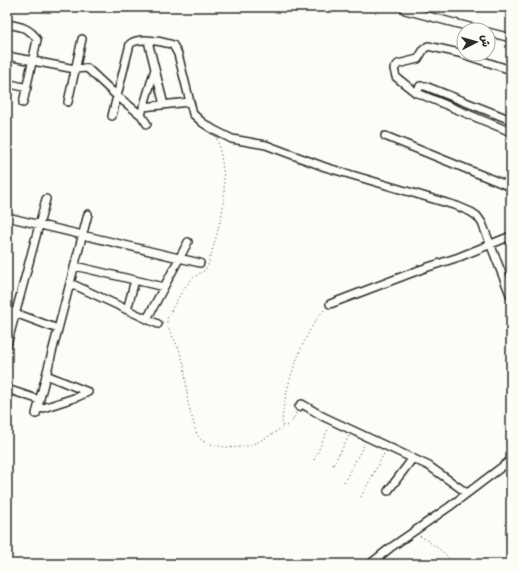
<svg xmlns="http://www.w3.org/2000/svg" width="518" height="571" font-family="'Architects Daughter','Playpen Sans Arabic',sans-serif">
<rect width="100%" height="100%" fill="#fdfcf7"/>
<filter id="ink" filterUnits="userSpaceOnUse"><feTurbulence type="fractalNoise" baseFrequency=".025" numOctaves="2"/><feDisplacementMap in="SourceGraphic" scale="8" xChannelSelector="R" yChannelSelector="G"/><feConvolveMatrix kernelMatrix="1 2 1 2 8 2 1 2 1" color-interpolation-filters="sRGB"/></filter>
<g filter="url(#ink)">
<g fill="none" stroke-linecap="round" stroke-linejoin="round">
<defs>
<path id="minor" d="M 405,10 L 481,30
M 7,24 C 19,26 31,28 37,40 L 23,103
M 488,32 L 511,38
M 148,41 L 164,105
M 7,56 L 75,69 L 87,68 L 117,96 L 141,115 L 147,124
M 511,70 L 459,53 L 428,46 L 424,49 L 418,59 L 398,64 L 394,69 L 396,77 L 415,92 L 511,132
M 7,83 L 27,88
M 416,93 L 420,86 L 425,86 L 511,120
M 68,102 L 82,39
M 143,107 L 189,102
M 141,115 L 155,69
M 112,116 L 130,44 C 138,37 160,41 170,44 L 173,45 L 178,54 L 193,114 L 203,123 L 214,130 L 232,139 L 266,145 L 325,167 L 457,206 L 471,212 L 477,216 L 482,223 L 511,297
M 385,136 L 511,187
M 7,217 L 200,263
M 75,266 L 164,287
M 70,283 L 147,319
M 330,304 L 422,269 L 459,257 L 511,236
M 7,310 L 58,329
M 127,310 L 135,280
M 158,324 L 147,319 L 188,242
M 7,345 L 46,199
M 7,389 L 40,400
M 299,407 L 300,405 L 302,404 L 324,417 L 429,466 L 467,493
M 37,410 L 77,397 L 88,392 L 46,375
M 36,414 L 88,214
M 388,491 L 413,458
M 370,564 L 390,548 L 449,507 L 511,460"/>
</defs>
<!-- minor casing -->
<use href="#minor" stroke="#2b2b2b" stroke-width="10"/>
<!-- path -->
<path stroke="#2b2b2b" stroke-width="1" stroke-dasharray="1 3" stroke-linecap="butt" d="M 483,7 L 511,13
M 217,139 C 223,160 226,186 223,207 C 220,227 213,246 208,265 L 205,270 L 194,277 L 184,288 L 173,307 L 167,319 L 167,325 L 179,349 L 184,364 L 188,403 L 197,435 L 202,441 C 237,454 255,447 284,426
M 296,413 L 292,422 L 286,426 L 282,425 C 282,394 303,330 326,308
M 314,460 L 329,427
M 333,465 L 349,436
M 344,482 L 365,443
M 361,497 L 385,452
M 420,536 C 433,544 445,552 454,564"/>
<!-- minor -->
<use href="#minor" stroke="#fdfcf7" stroke-width="7"/>
</g>
</g>
<!-- margin -->
<rect width="518" height="571" fill="none" stroke="#fdfcf7" stroke-width="24"/>
<rect x="12" y="12" width="494" height="547" fill="none" stroke="#2b2b2b" stroke-width="1.5" filter="url(#ink)"/>
<!-- north arrow -->
<g transform="translate(476 42) rotate(84)"><circle r="19" fill="#fdfcf7" stroke="#a9a8a5"/>
<path d="M0-3L7 15L0 10L-7 15Z" fill="#2b2b2b"/>
<text y="-6" font-size="11" font-weight="bold" text-anchor="middle" fill="#2b2b2b">ش</text>
</g>
</svg>
